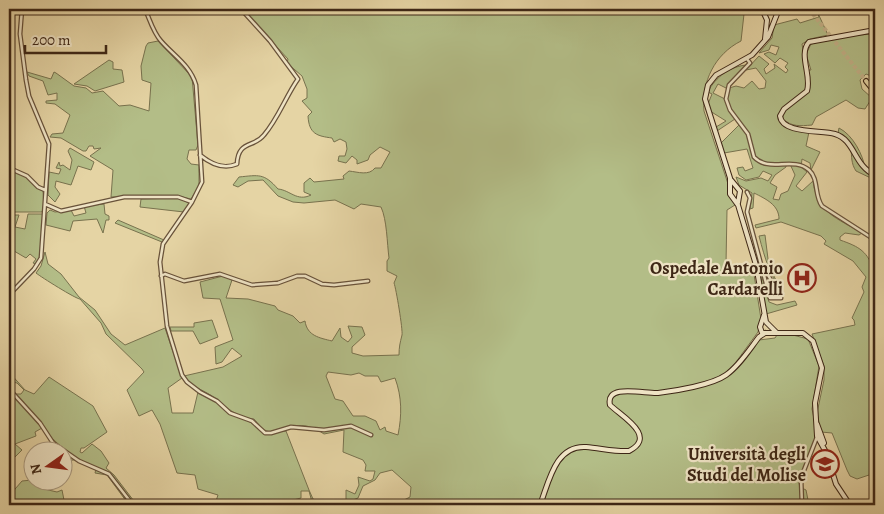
<svg xmlns="http://www.w3.org/2000/svg" width="884" height="514" font-family="Alegreya,serif">
<rect width="100%" height="100%" fill="#e5d4a4"/>
<filter id="stains"><feTurbulence type="fractalNoise" baseFrequency=".004" numOctaves="4"/><feColorMatrix values="0 0 0 0 .2 0 0 0 0 .09 0 0 0 0 .02 0 0 0 .5 -.17"/></filter>
<radialGradient id="worn" r=".72"><stop offset=".6" stop-color="#630" stop-opacity="0"/><stop offset="1" stop-color="#630" stop-opacity=".3"/></radialGradient>
<!-- green -->
<path fill="#b3bd87" stroke="#78724e" fill-rule="evenodd" d="M 242,9 L 743,9 L 744,14 L 741,41 C 715,54 701,82 704,111 L 735,205 L 727,210 L 726,264 L 753,268 L 761,319 L 758,332 L 736,362 L 738,365 L 759,340 L 775,338 L 777,335 L 789,334 L 808,339 L 819,366 L 812,409 L 817,433 L 799,483 L 800,487 L 806,490 L 809,505 L 406,505 L 400,502 L 410,497 L 411,487 L 392,470 L 380,473 L 375,480 L 363,486 L 358,498 L 353,500 L 356,505 L 311,505 L 312,502 L 309,491 L 301,491 L 301,498 L 274,505 L 209,505 L 216,501 L 218,495 L 198,489 L 195,475 L 177,473 L 160,424 L 152,410 L 139,416 L 127,390 L 144,372 L 142,369 L 106,334 L 101,323 L 80,299 C 76,299 41,277 36,273 L 41,266 L 45,252 L 48,264 L 61,274 L 79,297 L 95,310 L 111,334 L 125,345 L 165,328 L 182,378 L 168,388 L 172,413 L 193,413 L 198,392 L 216,402 L 228,412 L 250,422 L 265,433 L 286,431 L 309,490 L 313,499 L 317,501 L 341,503 L 346,501 L 346,490 L 355,494 L 359,485 L 358,477 L 370,481 L 373,479 L 375,471 L 365,471 L 366,465 L 363,460 L 343,452 L 344,430 L 324,434 C 305,421 294,425 270,432 C 261,430 259,424 254,419 C 238,418 227,408 216,399 C 205,390 192,388 184,376 L 223,367 L 242,356 L 232,348 L 222,362 L 216,364 L 215,347 L 233,340 L 220,299 L 203,298 L 200,282 L 223,276 L 232,280 L 226,298 L 248,299 L 275,306 L 278,310 L 293,316 L 300,323 L 305,321 C 307,336 320,338 332,341 L 340,328 L 341,337 L 348,342 L 352,337 L 348,326 L 362,327 L 365,335 L 352,347 L 352,353 L 363,356 L 399,355 C 399,347 400,343 402,335 C 403,330 396,288 394,283 L 397,276 L 387,271 L 387,261 L 389,258 C 387,243 387,220 381,207 L 361,204 L 354,209 L 335,200 L 304,203 L 293,202 L 278,196 L 263,180 L 248,181 L 238,187 L 233,185 L 239,177 C 259,175 264,173 278,189 C 290,190 297,202 311,195 L 304,192 L 304,183 L 310,178 L 314,182 L 344,179 L 343,176 L 349,171 C 358,172 369,176 375,168 L 381,168 L 390,152 L 380,147 L 370,155 L 368,160 L 357,164 L 357,160 L 352,156 L 346,163 L 338,161 L 339,156 L 345,156 L 347,149 L 346,142 L 340,139 L 334,142 L 332,138 C 317,136 309,134 308,116 L 312,112 L 302,101 L 307,98 L 307,89 L 302,76 L 287,63 L 288,59 ZM 328,372 L 351,375 L 359,373 L 365,376 L 378,376 L 381,382 L 395,378 C 402,397 402,415 398,435 L 386,431 L 385,427 L 380,430 L 376,421 L 365,416 L 353,416 L 343,401 L 335,399 L 326,376 Z
M 816,9 L 828,35 L 810,39 L 802,44 L 806,70 L 811,70 L 806,54 L 811,44 L 841,36 L 875,34 L 875,81 L 871,76 L 866,74 L 860,80 L 862,89 L 872,98 L 865,109 L 858,108 L 846,100 L 816,117 L 812,125 C 800,126 792,127 783,119 L 783,108 L 778,115 L 784,126 L 809,132 L 806,146 L 820,152 L 811,170 L 810,163 L 802,159 L 801,167 L 807,172 L 796,186 L 802,191 L 813,181 C 817,213 837,218 862,233 L 859,235 L 845,233 L 840,237 L 840,240 C 860,247 867,251 875,272 L 875,473 L 857,479 L 850,476 L 847,470 L 832,433 L 821,432 L 817,413 L 824,380 L 824,366 L 812,334 L 855,325 L 854,320 L 852,318 L 864,292 L 862,287 L 866,277 L 853,261 L 824,244 L 826,241 L 821,236 L 781,222 L 756,228 L 755,225 L 779,219 C 779,205 766,199 754,193 L 753,208 L 750,209 L 752,193 L 739,185 L 736,177 L 746,181 L 761,178 L 768,181 L 772,175 L 763,171 L 759,177 L 746,180 L 739,175 L 737,168 L 743,167 L 745,171 L 753,168 L 747,149 L 724,153 L 721,143 L 739,125 L 735,119 L 717,131 L 716,127 L 726,121 L 710,111 L 708,104 L 712,94 L 708,92 C 715,77 731,66 747,65 L 726,88 L 718,84 L 713,93 L 727,100 L 729,88 L 736,86 L 744,88 L 752,81 L 759,89 L 765,88 L 766,81 L 756,68 L 746,70 L 759,56 L 769,64 L 764,69 L 766,74 L 775,68 L 774,64 L 786,73 L 788,70 L 785,67 L 788,63 L 780,58 L 775,63 L 764,54 L 769,52 L 776,55 L 779,47 L 771,45 L 769,50 L 759,53 L 772,38 L 774,25 L 797,19 L 800,23 L 819,17 ZM 786,164 L 790,164 L 795,175 L 788,191 L 781,194 L 779,200 L 773,199 L 777,187 L 770,183 L 775,175 L 786,167 Z
M 158,41 L 192,77 L 198,145 L 196,150 L 189,150 L 187,159 L 191,164 L 199,165 L 199,186 L 191,199 L 178,196 L 111,197 L 113,170 L 90,156 L 101,148 L 94,149 L 93,146 L 89,146 L 86,151 L 83,151 L 61,138 L 50,137 L 52,134 L 63,133 L 70,115 L 55,104 L 46,103 L 46,101 L 57,100 L 57,93 L 48,95 L 43,81 L 29,76 L 27,72 L 51,79 L 54,72 L 56,73 L 74,86 L 86,88 L 92,93 L 103,91 L 119,106 L 130,105 L 149,111 L 151,83 L 142,80 L 141,66 L 146,46 L 148,43 Z
M 109,60 L 113,62 L 113,69 L 122,70 L 124,82 L 95,91 L 87,86 L 74,84 Z
M 839,128 C 853,135 863,155 865,168 L 875,173 L 875,180 L 856,171 C 846,156 859,142 838,133 Z
M 70,148 L 94,162 L 91,170 L 78,166 L 71,185 L 56,181 L 55,187 L 60,194 L 55,202 L 48,195 L 49,172 L 59,174 L 61,169 L 56,168 L 59,162 L 60,166 L 63,165 L 70,170 L 72,160 L 68,151 Z
M 9,170 L 23,174 L 43,191 L 44,205 L 42,212 L 13,212 L 9,209 Z
M 178,198 L 189,203 L 184,212 L 140,207 L 141,199 Z
M 104,204 L 105,214 L 109,216 L 109,220 L 106,220 L 103,233 L 97,219 L 73,221 L 70,231 L 46,225 L 47,213 L 50,210 L 55,212 L 71,210 L 74,216 L 86,213 L 84,206 Z
M 28,214 L 43,214 L 40,255 L 37,264 L 33,263 L 36,259 L 30,254 L 26,258 L 9,248 L 9,219 L 12,218 L 11,215 L 19,215 L 15,227 L 25,229 Z
M 118,220 L 164,240 L 162,242 L 115,223 Z
M 765,235 L 769,267 L 784,295 C 770,276 765,259 759,236 Z
M 760,270 L 769,302 L 777,305 L 795,301 L 797,305 L 766,314 Z
M 212,320 L 218,337 L 200,344 L 193,331 L 171,331 L 170,327 L 194,327 L 194,323 Z
M 9,372 L 25,390 L 34,394 L 49,377 L 93,406 L 107,432 L 84,448 L 81,448 L 80,452 L 82,453 L 92,444 L 101,451 L 109,463 L 106,468 L 114,475 L 137,505 L 129,505 L 107,475 L 95,473 L 96,469 L 79,459 L 67,461 L 66,450 C 46,437 34,412 16,394 L 21,394 L 24,390 L 17,383 L 9,381 Z
M 9,391 L 42,428 L 35,432 L 36,436 L 15,444 L 22,450 L 15,457 L 9,448 Z
M 32,480 L 44,489 L 57,492 L 62,490 L 65,505 L 9,505 L 9,496 L 22,481 Z"/>
<g fill="none" stroke-linecap="round" stroke-linejoin="round">
<!-- primary-tunnel -->
<path stroke="#c4b188" stroke-width="4" stroke-dasharray="4 2" stroke-linecap="butt" d="M 809,9 L 866,81"/>
<defs>
<path id="street" d="M 145,9 C 150,20 153,32 161,41 C 174,56 190,65 196,85 L 202,182 L 192,202 L 163,244 L 160,262 L 167,326 L 182,375 L 187,382 L 200,392 L 217,401 L 230,413 L 252,421 L 265,433 L 271,433 L 291,427 L 324,430 L 351,426 L 371,435
M 747,59 L 750,63 L 729,85 L 726,99 L 730,110 L 748,134 L 754,157 C 769,173 793,156 809,170 C 819,179 814,195 822,206 L 875,240
M 200,155 C 211,164 223,170 237,164 C 238,140 254,148 264,135 C 278,119 286,96 298,79 L 270,41 L 241,9
M 9,168 L 27,176 L 38,187 L 45,190
M 747,192 L 750,198 L 747,212 L 770,298 L 781,298 L 763,266
M 45,204 L 61,211 L 124,197 L 178,197 L 192,202
M 161,276 L 165,274 L 184,281 L 220,274 L 252,285 L 278,283 L 297,276 L 305,276 L 322,284 L 334,285 L 368,281
M 9,295 L 34,269 L 41,258 L 49,144 L 29,96 L 26,80 L 20,34 L 22,9
M 9,389 L 40,423 L 53,443 L 79,461 L 109,474 L 133,505
M 802,505 L 801,478 L 817,437"/>
<path id="secondary" d="M 762,9 L 767,20 L 765,39
M 875,30 L 809,42 C 798,54 812,76 807,91 L 784,109 L 780,116 C 782,134 821,130 835,134 C 855,140 854,166 875,175
M 731,180 L 740,191 L 738,203
M 764,315 L 760,327 L 762,333 L 803,333 L 813,341 L 822,368 L 815,403 L 817,436 L 827,454
M 776,332 L 766,322 L 756,265 L 738,205 L 730,194 L 730,178 L 705,99 L 708,85 L 716,75 L 752,55 L 768,37 L 779,9
M 817,424 L 824,443
M 826,452 L 836,484 L 850,505
M 540,505 C 549,482 555,445 586,447 C 600,448 615,452 629,451 C 658,436 621,416 610,405 C 605,383 645,394 658,393 C 675,391 712,385 726,375 C 739,366 749,350 759,337 L 765,333"/>
<path id="primary" d="M 866,81 L 875,92"/>
</defs>
<!-- street casing -->
<use href="#street" stroke="#68523a" stroke-width="5"/>
<!-- secondary casing -->
<use href="#secondary" stroke="#3e2716" stroke-width="6"/>
<!-- primary casing -->
<use href="#primary" stroke="#3e2716" stroke-width="6"/>
<!-- street -->
<use href="#street" stroke="#eee3c4" stroke-width="2.5"/>
<!-- secondary -->
<use href="#secondary" stroke="#eee3c4" stroke-width="4"/>
<!-- primary -->
<use href="#primary" stroke="#e5d4a4" stroke-width="4"/>
</g>
<!-- icons -->
<defs>
<symbol id="hospital-ring" viewBox="-11 -11 22 22"><circle r="9.5" fill="#eee3c4" stroke="#8f2418" stroke-width="1.5"/><path d="M-5-5h3v3.5h4V-5h3V5h-3V1.5h-4V5h-3Z" fill="#8f2418"/></symbol>
<symbol id="university-ring" viewBox="-11 -11 22 22"><circle r="9.5" fill="#eee3c4" stroke="#8f2418" stroke-width="1.5"/><path d="M0-5L7-2L0 1L-7-2ZM-4 1L0 2.5L4 1V4Q0 6-4 4Z" fill="#8f2418"/></symbol>
</defs>
<g fill-rule="evenodd">
<use href="#hospital-ring" x="786" y="262" width="32" height="32"/>
<use href="#university-ring" x="809" y="448" width="32" height="32"/>
</g>
<g text-anchor="middle" dominant-baseline="central" stroke-width="4.5" stroke-linejoin="round" paint-order="stroke">
<!-- poi labels -->
<g font-size="18" font-weight="bold" fill="#3e2716" stroke="#eee3c4" text-anchor="end">
<text x="783" y="268">Ospedale Antonio<tspan x="783" dy="21">Cardarelli</tspan></text>
<text x="806" y="454">Università degli<tspan x="806" dy="21">Studi del Molise</tspan></text>
</g>
</g>
<!-- margin -->
<rect width="884" height="514" fill="none" stroke="#e5d4a4" stroke-width="30"/>
<rect x="10" y="10" width="864" height="494" fill="none" stroke="#3e2716" stroke-width="2.5"/>
<rect x="15" y="15" width="854" height="484" fill="none" stroke="#3e2716"/>
<!-- north arrow -->
<g transform="translate(48 466) rotate(256)"><circle r="24" fill="#eee3c4" stroke="#a8987e"/>
<path d="M0-4L9 19L0 12L-9 19Z" fill="#8f2418"/>
<text y="-8" font-size="14" font-weight="bold" text-anchor="middle" fill="#3e2716">N</text>
</g>
<!-- scale -->
<path d="M25 45v8h81v-8" fill="none" stroke="#3e2716" stroke-width="2.5"/>
<text x="32" y="45" font-size="15" fill="#3e2716" stroke="#eee3c4" stroke-width="4" paint-order="stroke">200 m</text>
<rect width="100%" height="100%" filter="url(#stains)"/>
<rect width="100%" height="100%" fill="url(#worn)"/>
</svg>
